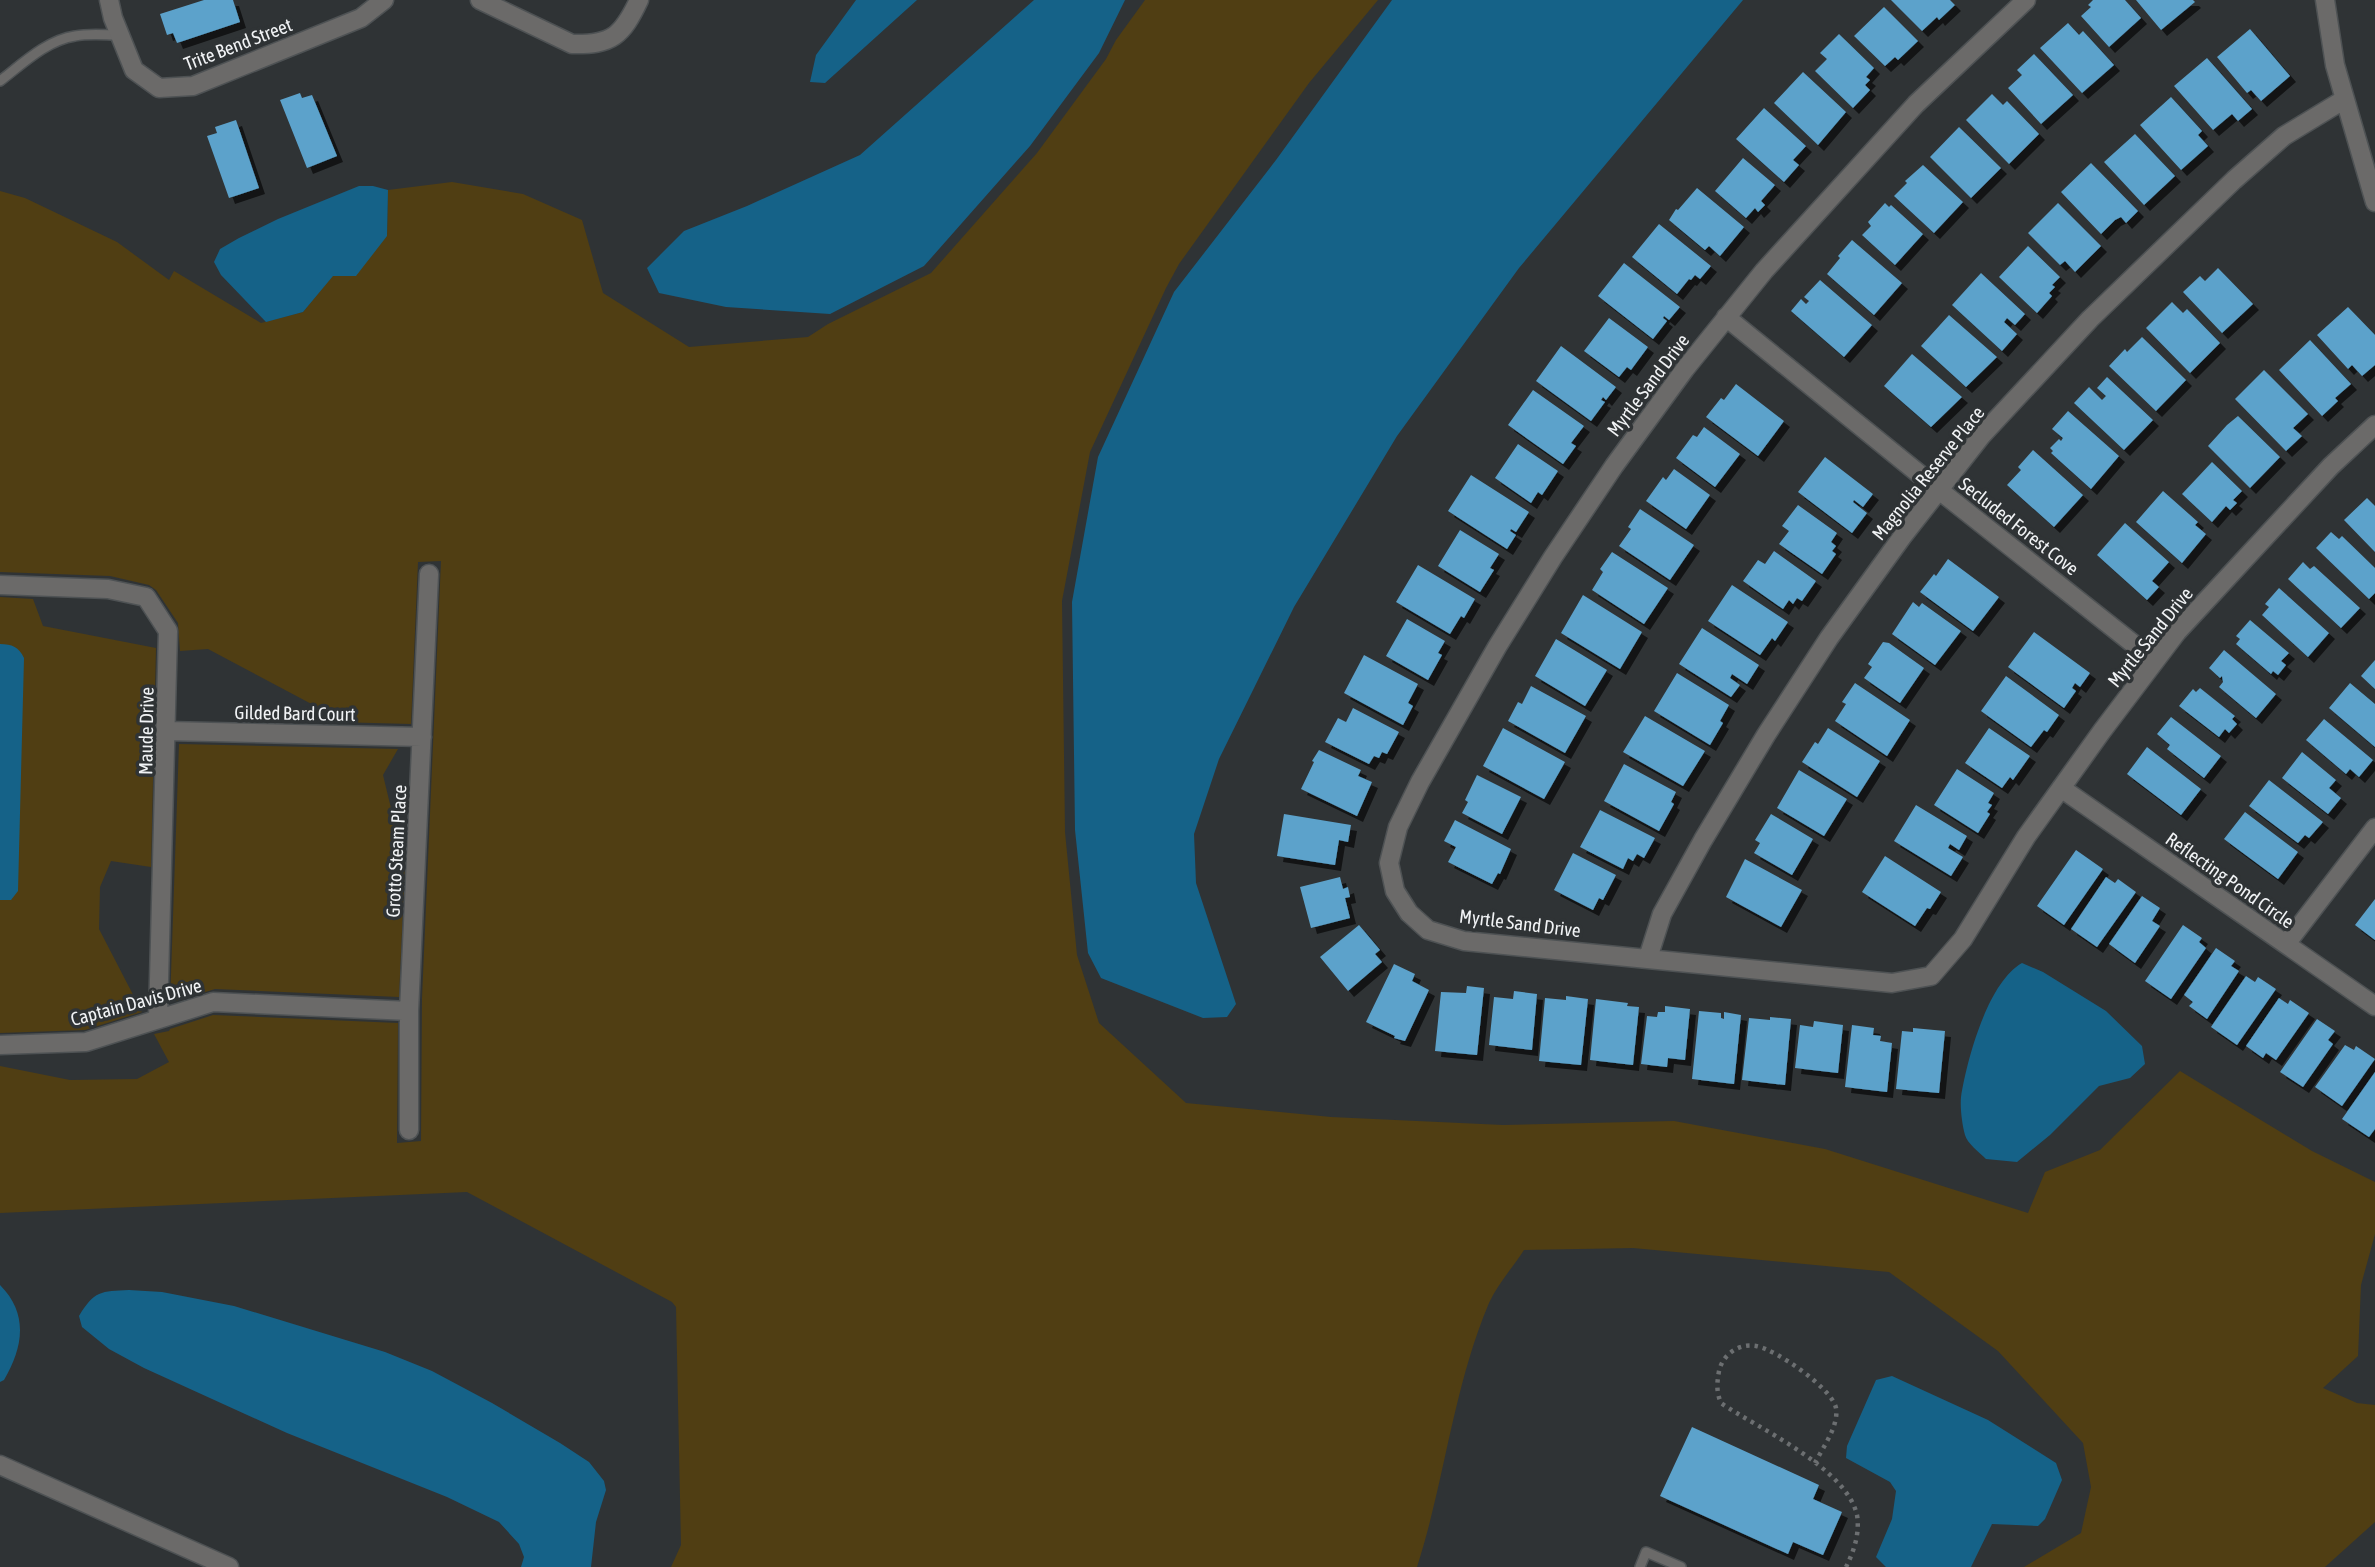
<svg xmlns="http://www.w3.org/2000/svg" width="2375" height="1567" font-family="'Asap Condensed',sans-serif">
<defs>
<filter id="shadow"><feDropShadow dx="6" dy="6" stdDeviation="0" flood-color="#0009"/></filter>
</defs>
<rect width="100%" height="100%" fill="#2f3335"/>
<!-- green -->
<path fill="#503e13" d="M 1145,0 L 1378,0 L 1309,83 L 1179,264 L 1166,288 L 1090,452 L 1062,601 L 1065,832 L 1077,955 L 1099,1023 L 1186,1103 L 1331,1117 L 1503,1125 L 1674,1121 L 1825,1149 L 2028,1213 L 2045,1172 L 2100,1150 L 2180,1071 L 2312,1151 L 2375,1182 L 2375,1234 L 2361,1285 L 2358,1356 L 2323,1388 L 2357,1403 L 2375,1405 L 2375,1522 L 2325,1567 L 2024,1567 L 2081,1533 L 2091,1487 L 2083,1443 L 1998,1351 L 1889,1272 L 1633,1248 L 1524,1250 C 1513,1267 1497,1285 1489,1303 C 1453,1388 1445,1480 1417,1567 L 671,1567 L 681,1545 L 676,1307 L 672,1302 L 467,1192 L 0,1213 L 0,1066 L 70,1080 L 137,1079 L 169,1062 L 154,1034 L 169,1031 L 170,1029 L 213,1015 L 398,1023 L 397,1143 L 421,1141 L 422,998 L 441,561 L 418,562 L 411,724 L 335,722 L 336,717 L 208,649 L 180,651 L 178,623 L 156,590 L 149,585 L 110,576 L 0,572 L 0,191 L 25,198 L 117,242 L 169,280 L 174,271 L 261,323 L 303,312 L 333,275 L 387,236 L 388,190 L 452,182 L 523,194 L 582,220 L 603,293 L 689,347 L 808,337 L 828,324 L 931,273 L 1037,153 L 1106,59 L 1116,40 Z
M 0,597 L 33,599 L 43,626 L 156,648 L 151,867 L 111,861 L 100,887 L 99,929 L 142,1012 L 85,1030 L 0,1033 Z
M 179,744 L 398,749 L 383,775 L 396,829 L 406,840 L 399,997 L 215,989 L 170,1003 Z"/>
<!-- water -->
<path fill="#156288" d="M 856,0 L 917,0 L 825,83 L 810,82 L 816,55 Z
M 1034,0 L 1125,0 L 1099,53 L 1030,146 L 924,266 L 830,314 L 726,307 L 659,293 L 647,268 L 684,231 L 747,206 L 860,155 Z
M 1392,0 L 1743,0 L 1519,268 L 1397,436 L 1294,607 L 1219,759 L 1194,834 L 1196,883 L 1236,1004 L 1227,1017 L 1203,1018 L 1101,978 L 1088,953 L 1075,830 L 1072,602 L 1098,457 L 1174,292 L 1276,160 Z
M 359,186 L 373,186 L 388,190 L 387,236 L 356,276 L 333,276 L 303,312 L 266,322 L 221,275 L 214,262 L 220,249 L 239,238 L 278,219 Z
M 0,644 C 12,644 19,647 24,658 L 18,891 L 11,900 L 0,900 Z
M 2022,963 L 2043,972 L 2106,1011 L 2142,1046 L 2145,1064 L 2130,1078 L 2099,1086 L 2050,1135 L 2017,1162 L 1986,1159 C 1979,1152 1967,1143 1965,1135 C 1962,1124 1960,1108 1961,1097 C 1967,1059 1988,982 2022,963 Z
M 0,1285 C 29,1314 23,1348 4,1380 L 0,1382 Z
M 129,1290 L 162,1292 L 234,1306 L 385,1352 L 432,1371 L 492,1403 L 560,1443 L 589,1462 L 604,1481 L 606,1490 L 596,1522 L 591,1567 L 521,1567 L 524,1557 L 519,1544 L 499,1522 L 447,1497 L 287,1433 L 144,1368 L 109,1349 L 82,1327 L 79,1316 C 94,1291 101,1291 129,1290 Z
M 1892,1376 L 1988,1420 L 2056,1463 L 2062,1480 L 2045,1519 L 2038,1526 L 1992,1524 L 1971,1567 L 1886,1567 L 1876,1557 L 1892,1519 L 1896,1491 L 1890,1482 L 1846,1458 L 1847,1446 L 1876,1380 Z"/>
<!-- building -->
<path fill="#5ca2cb" filter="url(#shadow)" d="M 204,0 L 233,0 L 240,22 L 177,43 L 173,33 L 167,35 L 160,14 Z
M 1891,0 L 1950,0 L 1955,5 L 1939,20 L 1937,17 L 1922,31 Z
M 2093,0 L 2125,0 L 2141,18 L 2109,47 L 2081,16 L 2091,7 L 2088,5 Z
M 2136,0 L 2193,0 L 2195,2 L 2161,30 Z
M 1884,7 L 1918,41 L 1898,60 L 1895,57 L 1885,66 L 1854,36 Z
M 2068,23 L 2079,35 L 2083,31 L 2114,65 L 2082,93 L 2040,48 Z
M 2250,29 L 2290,76 L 2261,101 L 2251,90 L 2247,93 L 2217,57 Z
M 1839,34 L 1874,68 L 1866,77 L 1870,80 L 1865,85 L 1870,90 L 1853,108 L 1815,71 L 1827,59 L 1820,53 Z
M 2034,54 L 2073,95 L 2041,124 L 2008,88 L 2022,75 L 2017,70 Z
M 2207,58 L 2252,109 L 2238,121 L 2232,114 L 2213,130 L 2174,86 Z
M 1803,72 L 1846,112 L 1818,145 L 1774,103 Z
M 300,93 L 302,98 L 312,95 L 337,156 L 307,168 L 280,100 Z
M 1992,94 L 2003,105 L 2007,101 L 2039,134 L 2009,164 L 1966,120 Z
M 2171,97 L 2202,131 L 2198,135 L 2208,146 L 2181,170 L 2140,125 Z
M 1764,108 L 1806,146 L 1793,160 L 1799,165 L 1784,182 L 1736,139 Z
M 236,120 L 259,188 L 229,198 L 207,136 L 217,133 L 215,127 Z
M 1959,127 L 2001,168 L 1971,198 L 1930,157 Z
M 2135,134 L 2175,176 L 2144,205 L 2104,162 Z
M 1743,158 L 1775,185 L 1761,201 L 1765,205 L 1758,212 L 1755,208 L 1746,218 L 1715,191 Z
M 2091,163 L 2138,211 L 2126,223 L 2121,217 L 2115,220 L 2101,234 L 2061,192 Z
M 1923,165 L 1963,202 L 1934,233 L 1894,196 L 1907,183 L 1905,181 Z
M 1697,188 L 1744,227 L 1720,256 L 1709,246 L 1705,250 L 1669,220 L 1676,209 L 1678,210 Z
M 1885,203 L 1889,207 L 1891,205 L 1923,234 L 1895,265 L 1862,235 L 1871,226 L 1868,222 Z
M 2058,203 L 2101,246 L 2075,272 L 2065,261 L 2060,265 L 2028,233 Z
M 1659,224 L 1711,266 L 1700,279 L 1695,275 L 1691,280 L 1689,279 L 1677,294 L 1632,257 Z
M 1852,240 L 1902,283 L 1874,315 L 1827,274 L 1840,258 L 1838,256 Z
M 2028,246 L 2060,277 L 2052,285 L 2055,287 L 2049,293 L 2052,296 L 2037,313 L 1999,277 Z
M 1624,263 L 1680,307 L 1669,320 L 1664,316 L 1663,318 L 1667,321 L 1653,339 L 1598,296 Z
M 2218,268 L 2253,304 L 2222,333 L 2183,292 L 2200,276 L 2205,281 Z
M 1981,273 L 2025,314 L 2015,325 L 2007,318 L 2004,322 L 2017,334 L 2002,351 L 1952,305 Z
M 1820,280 L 1872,325 L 1844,357 L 1791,311 L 1801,299 L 1806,304 L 1809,301 L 1804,297 Z
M 2172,302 L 2183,313 L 2187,309 L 2220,343 L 2190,373 L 2146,328 Z
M 2348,307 L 2375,335 L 2375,365 L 2362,376 L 2352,365 L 2348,369 L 2317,335 Z
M 1949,315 L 1997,357 L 1966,387 L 1921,346 Z
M 1609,318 L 1648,347 L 1631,370 L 1627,367 L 1619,377 L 1584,351 Z
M 2142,337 L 2186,380 L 2156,411 L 2109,366 L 2125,349 L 2127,352 Z
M 2310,340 L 2351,384 L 2335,398 L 2338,401 L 2322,416 L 2279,370 Z
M 1561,346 L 1616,387 L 1606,400 L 1603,397 L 1601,400 L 1605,402 L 1591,421 L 1536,381 Z
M 1912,354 L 1962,397 L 1931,427 L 1884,386 Z
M 2264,370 L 2308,414 L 2293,428 L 2302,436 L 2286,451 L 2235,399 Z
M 2107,377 L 2153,420 L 2124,450 L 2074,403 L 2089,387 L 2102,400 L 2106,396 L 2097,388 Z
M 1736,384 L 1784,421 L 1758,456 L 1706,417 L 1721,398 L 1724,400 Z
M 1533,390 L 1584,426 L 1571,443 L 1576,446 L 1563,464 L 1508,425 Z
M 2068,411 L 2119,456 L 2091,489 L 2051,453 L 2053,451 L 2050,448 L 2059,439 L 2061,441 L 2063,438 L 2052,429 Z
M 2238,416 L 2280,457 L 2250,488 L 2208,446 L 2227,425 Z
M 1704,427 L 1740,454 L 1715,487 L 1676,458 L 1693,435 L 1697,437 Z
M 1518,444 L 1558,471 L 1542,495 L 1538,492 L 1531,503 L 1495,478 Z
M 2033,450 L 2083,495 L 2054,527 L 2007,485 L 2021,470 L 2018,467 Z
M 1825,457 L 1873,494 L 1863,507 L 1854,500 L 1853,502 L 1867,513 L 1852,533 L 1798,492 Z
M 2212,462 L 2242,491 L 2233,500 L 2237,503 L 2230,510 L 2226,506 L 2212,522 L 2182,494 Z
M 1674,469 L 1710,495 L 1686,529 L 1646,501 L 1663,477 L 1666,480 Z
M 1471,475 L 1529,512 L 1516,532 L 1511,529 L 1510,531 L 1516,535 L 1507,549 L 1448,511 Z
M 2163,491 L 2198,522 L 2195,525 L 2206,534 L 2182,563 L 2136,522 Z
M 2367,498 L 2375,506 L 2375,552 L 2344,520 Z
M 1798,505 L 1837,533 L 1831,542 L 1836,546 L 1832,551 L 1836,554 L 1822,574 L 1779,544 L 1789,531 L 1782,526 Z
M 1640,509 L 1694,545 L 1670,580 L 1619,546 L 1631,529 L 1628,527 Z
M 2125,523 L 2169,562 L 2152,581 L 2159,587 L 2147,600 L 2097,555 Z
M 1460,530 L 1499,554 L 1490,568 L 1494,570 L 1480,592 L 1438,566 Z
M 2331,532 L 2339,539 L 2342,536 L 2375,568 L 2375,593 L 2369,599 L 2316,548 Z
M 1774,551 L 1816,581 L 1802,601 L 1797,598 L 1793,604 L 1789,600 L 1783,609 L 1743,581 L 1758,560 L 1765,564 Z
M 1612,552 L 1668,588 L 1644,624 L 1592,590 L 1603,572 L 1600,569 Z
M 1948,559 L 1999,597 L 1973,631 L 1920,592 L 1934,574 L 1936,576 Z
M 2303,562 L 2310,569 L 2314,566 L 2360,608 L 2341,628 L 2288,579 Z
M 1418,565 L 1475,599 L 1464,618 L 1461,616 L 1450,634 L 1396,602 Z
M 1732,585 L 1788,622 L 1775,641 L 1772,638 L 1760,655 L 1708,621 Z
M 2279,588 L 2329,633 L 2308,657 L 2262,615 L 2269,607 L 2265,604 Z
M 1583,595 L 1642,632 L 1620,669 L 1561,633 Z
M 1913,602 L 1919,607 L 1922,603 L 1961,631 L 1935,665 L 1892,634 Z
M 1407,619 L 1445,641 L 1438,653 L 1442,655 L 1428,680 L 1386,656 Z
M 2250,620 L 2289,653 L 2281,661 L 2286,665 L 2278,675 L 2273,671 L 2271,674 L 2236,644 L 2240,639 L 2236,636 Z
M 1702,628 L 1759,665 L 1747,684 L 1732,674 L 1730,678 L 1740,685 L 1731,697 L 1679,664 Z
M 2034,632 L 2090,673 L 2080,687 L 2075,683 L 2072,688 L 2076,691 L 2064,708 L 2008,667 Z
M 1556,639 L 1607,670 L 1585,706 L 1535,676 Z
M 1883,642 L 1889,643 L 1924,668 L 1900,703 L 1864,678 L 1872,667 L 1868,664 Z
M 2224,650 L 2276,694 L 2256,718 L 2219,687 L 2223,682 L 2222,676 L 2220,678 L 2209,668 Z
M 1364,655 L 1418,684 L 1408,703 L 1413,706 L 1403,725 L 1344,693 Z
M 2375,660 L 2375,689 L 2361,676 Z
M 1677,673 L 1729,705 L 1720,721 L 1723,723 L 1710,745 L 1654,711 Z
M 2006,676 L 2059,715 L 2047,732 L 2044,730 L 2031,747 L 1981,711 Z
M 1855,683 L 1910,720 L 1887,756 L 1835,721 L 1846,704 L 1842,702 Z
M 2350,683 L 2375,704 L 2375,747 L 2329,708 Z
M 1531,686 L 1586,716 L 1565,753 L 1508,721 L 1518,702 L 1522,704 Z
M 2200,688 L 2235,716 L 2232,719 L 2237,724 L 2229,733 L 2225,729 L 2219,737 L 2179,706 L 2193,689 L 2196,692 Z
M 1353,708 L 1399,732 L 1387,754 L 1382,752 L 1379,758 L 1374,756 L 1369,764 L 1325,742 L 1338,718 L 1346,722 Z
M 1645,716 L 1705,751 L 1683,786 L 1623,752 Z
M 2171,717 L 2221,756 L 2204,778 L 2167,749 L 2170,745 L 2157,734 Z
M 2324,719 L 2373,760 L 2359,777 L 2350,769 L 2346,774 L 2306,740 Z
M 1503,728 L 1565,762 L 1544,799 L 1483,766 Z
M 1828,728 L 1880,761 L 1857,797 L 1802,762 L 1815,742 L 1818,744 Z
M 1989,728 L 2030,756 L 2013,780 L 2010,777 L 2002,788 L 1965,763 Z
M 2147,747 L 2201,789 L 2181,815 L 2127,774 Z
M 1319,750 L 1361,770 L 1358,776 L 1372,782 L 1357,816 L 1301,789 L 1314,762 L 1312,761 Z
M 2302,752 L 2336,780 L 2329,788 L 2341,798 L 2328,814 L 2282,778 Z
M 1624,764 L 1676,792 L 1671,802 L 1674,804 L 1659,831 L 1604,801 Z
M 1957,769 L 1994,793 L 1988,803 L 1992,805 L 1987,812 L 1990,814 L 1978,833 L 1934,805 Z
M 1799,770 L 1847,799 L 1824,836 L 1777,808 Z
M 1477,775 L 1521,797 L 1502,834 L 1462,813 L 1468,802 L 1465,800 Z
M 2269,780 L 2323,822 L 2309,838 L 2305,835 L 2298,843 L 2249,806 Z
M 1916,805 L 1967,836 L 1959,850 L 1950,844 L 1948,848 L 1963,857 L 1951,876 L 1894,841 Z
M 1600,810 L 1655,838 L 1644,858 L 1637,854 L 1633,861 L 1628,858 L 1623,869 L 1580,847 Z
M 2245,812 L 2298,852 L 2278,879 L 2224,839 Z
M 1284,814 L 1351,825 L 1348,842 L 1339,840 L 1335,865 L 1277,856 Z
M 1771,814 L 1813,839 L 1792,875 L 1754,853 L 1760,843 L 1755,840 Z
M 1455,820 L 1511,849 L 1500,874 L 1498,873 L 1492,884 L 1448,862 L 1456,847 L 1444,841 Z
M 2076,850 L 2103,869 L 2064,925 L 2037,906 Z
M 1573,853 L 1616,875 L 1603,900 L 1599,898 L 1593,910 L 1554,890 Z
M 1885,856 L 1941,892 L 1930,909 L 1927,908 L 1915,926 L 1862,892 Z
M 1745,859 L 1802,890 L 1781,927 L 1726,897 Z
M 1340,877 L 1343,889 L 1348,887 L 1350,897 L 1345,898 L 1350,918 L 1311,928 L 1300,887 Z
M 2106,877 L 2115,883 L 2118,879 L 2136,892 L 2097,947 L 2071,929 Z
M 2142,896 L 2160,908 L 2152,921 L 2160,926 L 2135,963 L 2109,944 Z
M 2375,899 L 2375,940 L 2355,925 Z
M 1359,925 L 1380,950 L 1375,954 L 1382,962 L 1348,991 L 1320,957 Z
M 2183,925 L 2202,938 L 2199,942 L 2206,948 L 2171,999 L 2145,981 Z
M 2216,948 L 2235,961 L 2231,966 L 2239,971 L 2207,1019 L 2189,1006 L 2193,1002 L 2184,995 Z
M 1394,964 L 1415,974 L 1412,981 L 1429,990 L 1405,1041 L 1394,1038 L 1395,1036 L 1366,1022 Z
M 2246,976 L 2255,982 L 2258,977 L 2276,989 L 2237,1045 L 2211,1027 Z
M 1467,986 L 1484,988 L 1477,1055 L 1435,1051 L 1441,992 L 1466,993 Z
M 1514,991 L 1537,994 L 1532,1050 L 1489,1045 L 1494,997 L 1513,999 Z
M 1566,996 L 1588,999 L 1581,1065 L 1539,1061 L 1545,998 L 1566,1000 Z
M 2279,998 L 2288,1004 L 2290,1000 L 2309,1013 L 2276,1060 L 2266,1053 L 2263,1058 L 2246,1046 Z
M 1596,999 L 1628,1003 L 1627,1006 L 1639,1007 L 1633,1065 L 1590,1060 Z
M 1665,1006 L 1690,1009 L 1685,1060 L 1668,1058 L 1667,1067 L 1641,1064 L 1647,1016 L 1657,1017 L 1658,1012 L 1665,1012 Z
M 1699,1011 L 1721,1013 L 1721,1018 L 1724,1019 L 1724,1012 L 1741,1015 L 1734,1084 L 1692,1079 Z
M 1770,1017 L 1791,1019 L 1785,1085 L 1742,1080 L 1749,1018 L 1770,1020 Z
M 2317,1019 L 2335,1031 L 2328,1040 L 2333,1044 L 2303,1087 L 2280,1072 Z
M 1814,1021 L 1843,1025 L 1838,1073 L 1795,1068 L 1800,1025 L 1813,1027 Z
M 1852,1025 L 1874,1028 L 1873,1035 L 1881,1036 L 1880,1041 L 1892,1043 L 1887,1092 L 1845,1087 Z
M 1913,1028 L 1945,1031 L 1939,1093 L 1896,1089 L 1902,1031 L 1913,1032 Z
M 2345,1045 L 2354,1050 L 2356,1046 L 2375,1059 L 2342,1106 L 2315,1087 Z
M 2375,1072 L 2375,1129 L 2369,1137 L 2342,1119 Z
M 1692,1427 L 1819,1485 L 1813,1499 L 1842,1512 L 1823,1555 L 1793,1542 L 1788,1554 L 1660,1496 Z"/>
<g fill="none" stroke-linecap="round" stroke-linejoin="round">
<defs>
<path id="lane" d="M 0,81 C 22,64 47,40 75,36 C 89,33 105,35 120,35
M 1640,1567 L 1646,1552 L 1681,1567"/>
<path id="street" d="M 109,0 L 113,18 L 134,70 L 159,88 L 193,86 L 361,18 L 384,0
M 480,0 L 572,44 C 612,45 622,36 639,0
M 2026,0 L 1916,104 L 1764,271 L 1685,369 L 1614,466 L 1553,557 L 1497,647 L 1420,782 L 1398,827 L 1389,863 L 1395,891 L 1409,913 L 1428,930 L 1464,941 L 1892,983 L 1931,976 L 1963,939 L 2026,837 L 2102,731 L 2177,632 L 2331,466 L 2375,425
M 2325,0 L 2335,65 L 2375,202
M 1726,317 L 1939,490 L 2155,661
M 0,585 L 108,589 L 146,597 L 168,631 L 158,1019
M 167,731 L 422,737
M 2061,788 L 2375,1006
M 2286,944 L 2375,828
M 1648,958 L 1662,914 L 1703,840 L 1766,735 L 1829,638 L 1902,537 L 1982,435 L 2090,319 L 2234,180 L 2284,136 L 2345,99
M 0,1045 L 86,1042 L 213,1002 L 409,1011
M 409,1130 L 409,1011 L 429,574
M 0,1465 L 229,1567"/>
</defs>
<!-- lane casing -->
<use href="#lane" stroke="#4e5254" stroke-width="12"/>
<!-- street casing -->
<use href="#street" stroke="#4e5254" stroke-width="21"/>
<!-- path -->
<path stroke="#6c6f71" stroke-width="4.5" stroke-dasharray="3.5 5" stroke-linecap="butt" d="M 1815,1463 C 1823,1447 1839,1426 1836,1408 C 1832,1388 1775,1349 1756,1346 C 1739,1343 1723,1354 1719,1371 C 1717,1383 1716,1391 1721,1403 C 1757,1428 1846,1467 1857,1515 C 1860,1533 1854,1551 1846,1567"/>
<!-- lane -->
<use href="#lane" stroke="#6b6a69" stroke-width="9"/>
<!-- street -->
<use href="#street" stroke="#6b6a69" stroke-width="18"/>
</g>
<g text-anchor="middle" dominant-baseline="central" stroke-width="7" stroke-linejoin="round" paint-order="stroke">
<!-- street labels -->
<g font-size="19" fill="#f1f3f5" stroke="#2f3335">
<text transform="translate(238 44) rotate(-21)">Trite Bend Street</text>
<text transform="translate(1648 385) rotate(-53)">Myrtle Sand Drive</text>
<text transform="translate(1928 473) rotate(-51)">Magnolia Reserve Place</text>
<text transform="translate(2019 526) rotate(38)">Secluded Forest Cove</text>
<text transform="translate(2150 637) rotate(-51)">Myrtle Sand Drive</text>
<text transform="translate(295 713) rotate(1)">Gilded Bard Court</text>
<text transform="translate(146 731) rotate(-89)">Maude Drive</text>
<text transform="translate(396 851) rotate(-87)">Grotto Steam Place</text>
<text transform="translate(2230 880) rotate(35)">Reflecting Pond Circle</text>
<text transform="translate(1520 923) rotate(7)">Myrtle Sand Drive</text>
<text transform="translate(136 1002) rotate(-15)">Captain Davis Drive</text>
</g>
</g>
</svg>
